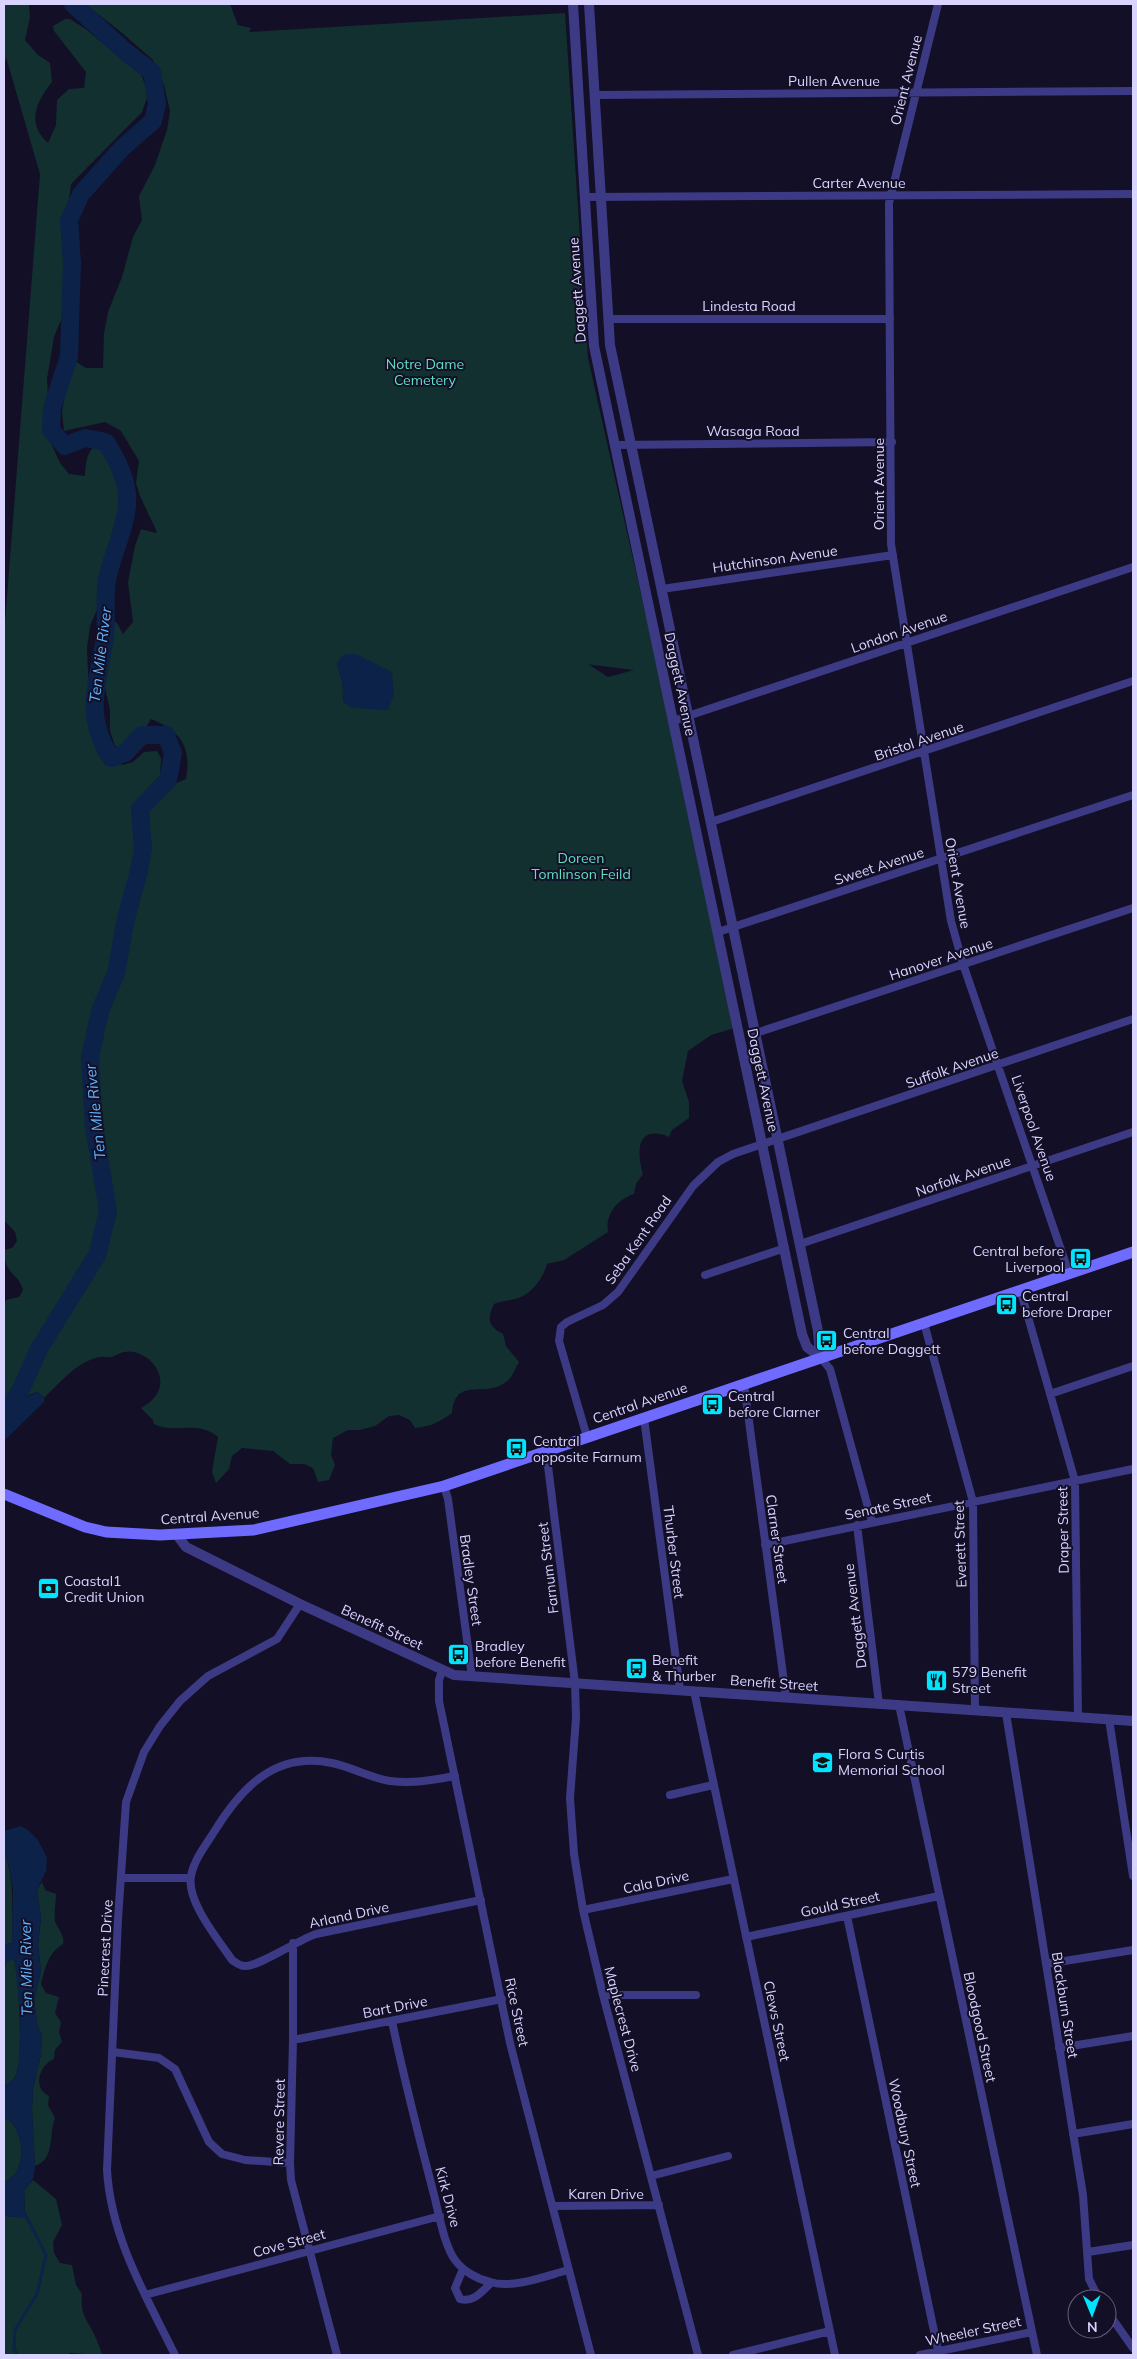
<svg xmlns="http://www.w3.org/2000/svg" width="1137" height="2359" font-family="Mulish,sans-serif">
<rect width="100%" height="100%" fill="#130f26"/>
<!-- green -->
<path fill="#12302f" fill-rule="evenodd" d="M 4,4 L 29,4 L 30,17 L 25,40 L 38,55 L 50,63 L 52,82 C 36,102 26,123 48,143 L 56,125 L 57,100 L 69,89 L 84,88 L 86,72 L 54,31 L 53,26 L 65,19 L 70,19 L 87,30 L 142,76 L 148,95 L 142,112 L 71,184 L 64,236 L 68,303 L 54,337 L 47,379 L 50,441 L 60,463 L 69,474 L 85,476 C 86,462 86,450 100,443 L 113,452 L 120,470 L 122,491 L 108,570 L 99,605 L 90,626 L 87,648 L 89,695 L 97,709 L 99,749 L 107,759 L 123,765 L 133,762 L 144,752 L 157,751 L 161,758 L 160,775 C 152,785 142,791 146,805 L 157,803 L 170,786 L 186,779 C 192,747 180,730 151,719 L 133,748 L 115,746 L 110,731 L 110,710 L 103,679 L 104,630 L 114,621 L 117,623 L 123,634 L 133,622 L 128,582 L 135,546 L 141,529 L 156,533 L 157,532 L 140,496 L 136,483 L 139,461 L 121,431 L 105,422 L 64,431 L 62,411 L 72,359 L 86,368 L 103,368 L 104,333 L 108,312 L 122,277 L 133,237 L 142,220 L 139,196 L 155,165 L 167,130 L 170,111 L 164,85 L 153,60 L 121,32 L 85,4 L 230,4 L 238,25 L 251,28 L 249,32 L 565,13 L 588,358 L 738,1027 L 711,1035 L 688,1051 L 682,1081 L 689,1102 L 689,1118 L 672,1130 L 669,1137 C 637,1124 636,1151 643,1174 L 636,1184 L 634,1194 C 617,1200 605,1214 608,1232 L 564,1260 L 547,1264 C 543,1279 530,1296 515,1299 C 507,1301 502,1301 494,1304 C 487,1319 488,1326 503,1334 L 506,1346 L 519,1362 C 515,1369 512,1378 506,1382 C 484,1399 456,1375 452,1413 C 441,1421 430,1427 415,1428 L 410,1420 L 399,1415 L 389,1416 L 375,1426 L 360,1430 L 348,1430 L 333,1438 L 331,1455 L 335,1465 L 329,1480 L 318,1482 L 313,1468 L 304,1464 L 290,1464 L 273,1451 L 242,1448 L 232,1456 L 229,1469 L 216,1483 L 212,1472 L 218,1437 C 196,1419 175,1435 154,1424 L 153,1420 L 141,1408 C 145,1405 150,1403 153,1399 C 170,1381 155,1357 134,1352 C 125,1350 119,1354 112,1357 C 108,1358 104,1356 100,1357 C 77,1361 60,1383 44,1398 L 38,1392 C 23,1395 14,1406 4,1416 L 4,1306 L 6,1300 L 19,1297 L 23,1290 C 18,1272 4,1275 4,1250 L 12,1248 L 17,1241 L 15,1232 L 4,1220 L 4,635 L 40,174 L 6,57 L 4,68 ZM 356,654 L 344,703 L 342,681 L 337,664 ZM 588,664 L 593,665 L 634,670 L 608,677 Z
M 4,1850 C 15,1881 12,1911 12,1943 L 4,1945 Z
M 42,1882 L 45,1890 L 56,1894 C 56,1898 54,1918 55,1921 C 58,1930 65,1935 63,1944 C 48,1953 45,1968 41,1984 L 46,1993 L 59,1997 L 55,2013 L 61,2022 L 59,2032 L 62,2042 L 55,2050 L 54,2059 C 39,2065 32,2088 49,2096 L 48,2105 L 55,2118 C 48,2136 56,2158 35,2166 L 32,2109 L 33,2089 L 41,2054 L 42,2037 L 37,2022 L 34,2000 L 41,1971 L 38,1945 L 41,1918 L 37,1890 Z
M 14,1959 C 19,1979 23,2053 17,2072 C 15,2079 10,2084 4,2085 L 4,1969 L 7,1961 Z
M 4,2117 C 22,2126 26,2156 16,2173 C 13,2177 7,2180 4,2183 Z
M 33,2180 L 56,2199 L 62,2225 L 53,2242 L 54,2253 L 60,2263 L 72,2265 L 76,2285 L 82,2294 C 80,2314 86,2318 95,2336 C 98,2342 100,2349 102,2355 L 70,2353 L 68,2355 L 4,2355 L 4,2216 L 25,2217 L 24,2190 Z"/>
<!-- water -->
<path fill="#0c2248" d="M 347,654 L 356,654 L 392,672 L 394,695 L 388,710 L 352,708 L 344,703 L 342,681 L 337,664 L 341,657 Z
M 38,1392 L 44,1398 L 44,1402 L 4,1441 L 4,1416 L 21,1399 Z
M 20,1826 L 28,1830 L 38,1840 L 47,1858 L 46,1871 L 37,1890 L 41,1918 L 38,1944 L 41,1971 L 34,2000 L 37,2022 L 42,2037 L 41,2054 L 33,2089 L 32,2109 L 35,2168 L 33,2179 L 24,2190 L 25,2218 L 4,2216 L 4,2183 C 7,2180 13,2177 16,2173 C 26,2156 22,2126 4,2117 L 4,2085 C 10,2084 15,2079 17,2073 C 22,2054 19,1978 14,1959 L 7,1961 L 4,1969 L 4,1945 L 12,1943 L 13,1890 L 9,1866 L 4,1850 L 4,1831 Z"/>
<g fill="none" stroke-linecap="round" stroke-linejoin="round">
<!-- stream -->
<path stroke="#0c2248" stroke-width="3" d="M 18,2355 L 14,2349 L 15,2330 L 37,2294 L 46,2255 L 24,2212"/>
<!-- river -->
<path stroke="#0c2248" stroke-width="18" d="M 4,1418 L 22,1387 L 39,1349 L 97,1255 L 108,1211 L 94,1126 L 90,1058 L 100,1011 L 116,973 L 126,918 L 139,871 L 143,849 L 140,809 L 168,780 L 173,753 L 166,735 L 142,735 L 125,753 L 111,758 C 83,715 98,683 105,637 C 107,618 104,599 107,580 C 112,553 129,523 127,495 C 126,476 115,457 106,442 L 85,438 L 65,446 L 51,430 L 52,408 L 69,356 L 72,263 L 69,220 L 81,194 L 122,148 L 153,121 L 157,104 L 152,72 L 126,52 L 73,4"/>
<!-- minor -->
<path stroke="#3d3a85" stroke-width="8" d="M 938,4 L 889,203 L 891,544 L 951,921 L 963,964 L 1069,1273
M 595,95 L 1133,91
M 584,197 L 1133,194
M 608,319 L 890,319
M 614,445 L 892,442
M 662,589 L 893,555
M 673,721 L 1133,567
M 711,822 L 1133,681
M 718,932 L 1133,795
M 756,1033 L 1133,908
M 800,1244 L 1133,1132
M 705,1275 L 785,1248
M 1020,1289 L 1075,1481 L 1078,1717
M 924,1323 L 973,1502 L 975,1711
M 820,1357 L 830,1369 L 872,1522
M 744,1384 L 786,1697
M 1050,1394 L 1133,1366
M 644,1418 L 680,1690
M 587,1437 L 559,1341 L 561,1327 L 567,1322 L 603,1305 L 618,1292 L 693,1186 L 718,1162 L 733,1154 L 1133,1019
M 546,1450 L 575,1683 L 576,1718 L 570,1798 L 574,1854 L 583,1910 L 603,1995 L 698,2355
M 444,1486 L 448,1499 L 472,1677
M 857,1525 L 879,1704
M 765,1545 L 1133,1469
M 442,1671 L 439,1680 L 439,1701 L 510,2043 L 591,2355
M 694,1691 L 835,2355
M 899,1705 L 1037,2355
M 1006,1713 L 1083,2195 L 1089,2279 L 1099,2299
M 1109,1719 L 1133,1876
M 455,1776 C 433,1780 413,1784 390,1781 C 370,1778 352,1767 332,1763 C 275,1751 241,1788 214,1832 C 205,1846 194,1860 191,1876 C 186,1901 218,1939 232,1960 C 236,1963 240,1966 245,1966 C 258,1967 300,1939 316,1934 L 481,1900
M 670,1795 L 713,1785
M 121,1878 L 190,1878
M 583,1910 L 733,1879
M 847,1916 L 939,2355
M 746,1937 L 939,1896
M 293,1943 L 293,2040 L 290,2163 L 291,2180 L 337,2355
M 1046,1964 L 1133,1950
M 603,1995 L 696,1995
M 392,2021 C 404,2080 419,2137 434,2195 C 439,2214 444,2245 455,2260 C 463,2271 477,2279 490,2282 C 514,2289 545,2276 568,2270
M 293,2040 L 502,1999
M 1059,2048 L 1133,2036
M 113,2052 L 159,2058 L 175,2069 L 209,2142 L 222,2154 L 245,2160 L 290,2163
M 1073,2134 L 1133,2124
M 651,2176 L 728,2156
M 553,2206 L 659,2205
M 1088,2252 L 1133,2245
M 463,2269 L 455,2288 L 460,2299 C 474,2303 482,2291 491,2283
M 145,2295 L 440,2216
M 1107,2311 L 1133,2348
M 175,2355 C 146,2296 111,2238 107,2170 L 118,1919 L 126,1802 L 144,1752 L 160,1726 L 180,1701 L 208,1676 L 277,1639 L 300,1604
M 733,2355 L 830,2331
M 920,2355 L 1032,2332"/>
<!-- tertiary -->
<path stroke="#3d3a85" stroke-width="10" d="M 573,4 L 594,346 L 802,1334 L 807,1347 L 820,1357
M 589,4 L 610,345 L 818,1331 L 820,1357
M 177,1535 L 186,1547 L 300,1604 L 454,1675 L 1133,1721"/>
<!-- secondary -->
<path stroke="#6f6bff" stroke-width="11" d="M 4,1494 L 85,1527 L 106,1532 L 160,1535 L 254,1530 L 444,1486 L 1133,1252"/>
</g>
<!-- icons -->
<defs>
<symbol id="bus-square" viewBox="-11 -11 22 22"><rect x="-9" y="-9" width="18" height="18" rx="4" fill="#00e5ff" stroke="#130f26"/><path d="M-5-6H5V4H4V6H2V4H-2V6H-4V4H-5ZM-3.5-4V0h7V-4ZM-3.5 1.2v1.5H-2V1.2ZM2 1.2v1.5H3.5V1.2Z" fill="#111"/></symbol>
<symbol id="bank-square" viewBox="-11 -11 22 22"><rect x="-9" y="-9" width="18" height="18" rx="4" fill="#00e5ff" stroke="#130f26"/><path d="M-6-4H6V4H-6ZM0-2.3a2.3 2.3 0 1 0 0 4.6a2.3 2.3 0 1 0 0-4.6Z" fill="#111"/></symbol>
<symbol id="restaurant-square" viewBox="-11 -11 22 22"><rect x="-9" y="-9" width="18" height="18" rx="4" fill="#00e5ff" stroke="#130f26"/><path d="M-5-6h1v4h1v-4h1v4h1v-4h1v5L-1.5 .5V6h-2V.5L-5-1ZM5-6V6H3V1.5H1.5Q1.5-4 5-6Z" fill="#111"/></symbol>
<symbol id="school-square" viewBox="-11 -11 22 22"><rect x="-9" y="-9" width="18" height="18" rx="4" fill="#00e5ff" stroke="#130f26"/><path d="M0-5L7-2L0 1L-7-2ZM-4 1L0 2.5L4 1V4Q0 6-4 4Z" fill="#111"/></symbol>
</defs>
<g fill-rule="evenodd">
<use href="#bus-square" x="1068" y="1246" width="25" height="25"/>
<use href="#bus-square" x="994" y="1292" width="25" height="25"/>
<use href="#bus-square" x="814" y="1328" width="25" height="25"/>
<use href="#bus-square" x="700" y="1392" width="25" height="25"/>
<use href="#bus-square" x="504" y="1436" width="25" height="25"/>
<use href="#bank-square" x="36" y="1576" width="25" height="25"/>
<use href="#bus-square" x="446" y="1642" width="25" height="25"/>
<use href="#bus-square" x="624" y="1656" width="25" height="25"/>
<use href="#restaurant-square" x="924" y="1668" width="25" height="25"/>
<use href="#school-square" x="810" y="1750" width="25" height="25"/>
</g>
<g text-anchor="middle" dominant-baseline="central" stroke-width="4" stroke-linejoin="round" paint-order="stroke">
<!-- street labels -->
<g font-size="14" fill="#d9d4ff" stroke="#130f26">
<text transform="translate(906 80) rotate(-76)">Orient Avenue</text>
<text x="834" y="81">Pullen Avenue</text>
<text x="859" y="183">Carter Avenue</text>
<text transform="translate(577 290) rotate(-94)">Daggett Avenue</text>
<text x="749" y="306">Lindesta Road</text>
<text x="753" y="431">Wasaga Road</text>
<text transform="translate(879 484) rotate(-90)">Orient Avenue</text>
<text transform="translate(775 559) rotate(-8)">Hutchinson Avenue</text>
<text transform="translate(899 632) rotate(-19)">London Avenue</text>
<text transform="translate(680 684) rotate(78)">Daggett Avenue</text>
<text transform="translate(919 741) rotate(-19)">Bristol Avenue</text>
<text transform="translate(879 866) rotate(-18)">Sweet Avenue</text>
<text transform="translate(958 883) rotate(80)">Orient Avenue</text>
<text transform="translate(941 959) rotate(-18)">Hanover Avenue</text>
<text transform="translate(952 1068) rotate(-19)">Suffolk Avenue</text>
<text transform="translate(763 1080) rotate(78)">Daggett Avenue</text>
<text transform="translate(1034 1128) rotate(71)">Liverpool Avenue</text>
<text transform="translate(963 1176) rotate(-19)">Norfolk Avenue</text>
<text transform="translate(638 1240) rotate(-55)">Seba Kent Road</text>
<text transform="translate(640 1403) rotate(-19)">Central Avenue</text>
<text transform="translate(888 1506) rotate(-12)">Senate Street</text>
<text transform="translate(210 1516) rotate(-4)">Central Avenue</text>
<text transform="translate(1063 1530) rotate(-91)">Draper Street</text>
<text transform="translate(777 1539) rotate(82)">Clarner Street</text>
<text transform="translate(960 1544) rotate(-92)">Everett Street</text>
<text transform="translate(674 1552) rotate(83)">Thurber Street</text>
<text transform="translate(548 1568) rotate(-97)">Farnum Street</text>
<text transform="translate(471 1580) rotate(82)">Bradley Street</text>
<text transform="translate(855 1616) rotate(-97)">Daggett Avenue</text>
<text transform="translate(382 1627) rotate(25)">Benefit Street</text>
<text transform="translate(774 1683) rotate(4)">Benefit Street</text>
<text transform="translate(656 1882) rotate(-12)">Cala Drive</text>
<text transform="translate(840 1904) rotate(-12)">Gould Street</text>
<text transform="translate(349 1915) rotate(-12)">Arland Drive</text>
<text transform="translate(105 1948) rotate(-87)">Pinecrest Drive</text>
<text transform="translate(1065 2005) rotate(81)">Blackburn Street</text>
<text transform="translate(395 2007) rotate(-11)">Bart Drive</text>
<text transform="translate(517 2012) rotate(78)">Rice Street</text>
<text transform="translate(623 2019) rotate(75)">Maplecrest Drive</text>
<text transform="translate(777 2021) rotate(78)">Clews Street</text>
<text transform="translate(980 2027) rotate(78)">Bloodgood Street</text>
<text transform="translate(279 2122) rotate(-89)">Revere Street</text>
<text transform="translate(905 2133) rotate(78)">Woodbury Street</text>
<text x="606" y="2194">Karen Drive</text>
<text transform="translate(448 2197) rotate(75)">Kirk Drive</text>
<text transform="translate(289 2243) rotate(-15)">Cove Street</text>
<text transform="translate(973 2331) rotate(-12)">Wheeler Street</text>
</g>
<!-- park labels -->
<g font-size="14" fill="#5fe0c0" stroke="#130f26">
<text x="425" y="364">Notre Dame<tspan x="425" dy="16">Cemetery</tspan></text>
<text x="581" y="858">Doreen<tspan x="581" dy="16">Tomlinson Feild</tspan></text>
</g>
<!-- poi labels -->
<g font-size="14" fill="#d9d4ff" stroke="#130f26" text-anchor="start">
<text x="1064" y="1251" text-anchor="end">Central before<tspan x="1064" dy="16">Liverpool</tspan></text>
<text x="1022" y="1296">Central<tspan x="1022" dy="16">before Draper</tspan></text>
<text x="843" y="1333">Central<tspan x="843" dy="16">before Daggett</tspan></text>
<text x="728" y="1396">Central<tspan x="728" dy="16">before Clarner</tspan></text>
<text x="533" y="1441">Central<tspan x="533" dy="16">opposite Farnum</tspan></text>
<text x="64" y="1581">Coastal1<tspan x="64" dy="16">Credit Union</tspan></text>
<text x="475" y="1646">Bradley<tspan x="475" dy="16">before Benefit</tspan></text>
<text x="652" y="1660">Benefit<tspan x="652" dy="16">&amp; Thurber</tspan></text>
<text x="952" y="1672">579 Benefit<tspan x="952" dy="16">Street</tspan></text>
<text x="838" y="1754">Flora S Curtis<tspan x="838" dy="16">Memorial School</tspan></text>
</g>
<!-- water labels -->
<g font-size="15" font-style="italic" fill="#62b6ff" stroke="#130f26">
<text transform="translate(100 655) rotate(-83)">Ten Mile River</text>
<text transform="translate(95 1112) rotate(-96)">Ten Mile River</text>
<text transform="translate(26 1968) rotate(-91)">Ten Mile River</text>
</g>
</g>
<!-- border -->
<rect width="1137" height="2359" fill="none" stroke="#d9d4ff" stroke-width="10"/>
<!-- north arrow -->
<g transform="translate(1092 2314) rotate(179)"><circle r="24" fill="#130f26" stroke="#625e7d"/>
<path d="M0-4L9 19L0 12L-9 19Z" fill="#00e5ff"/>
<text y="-8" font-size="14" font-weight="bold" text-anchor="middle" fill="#d9d4ff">N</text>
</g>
</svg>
